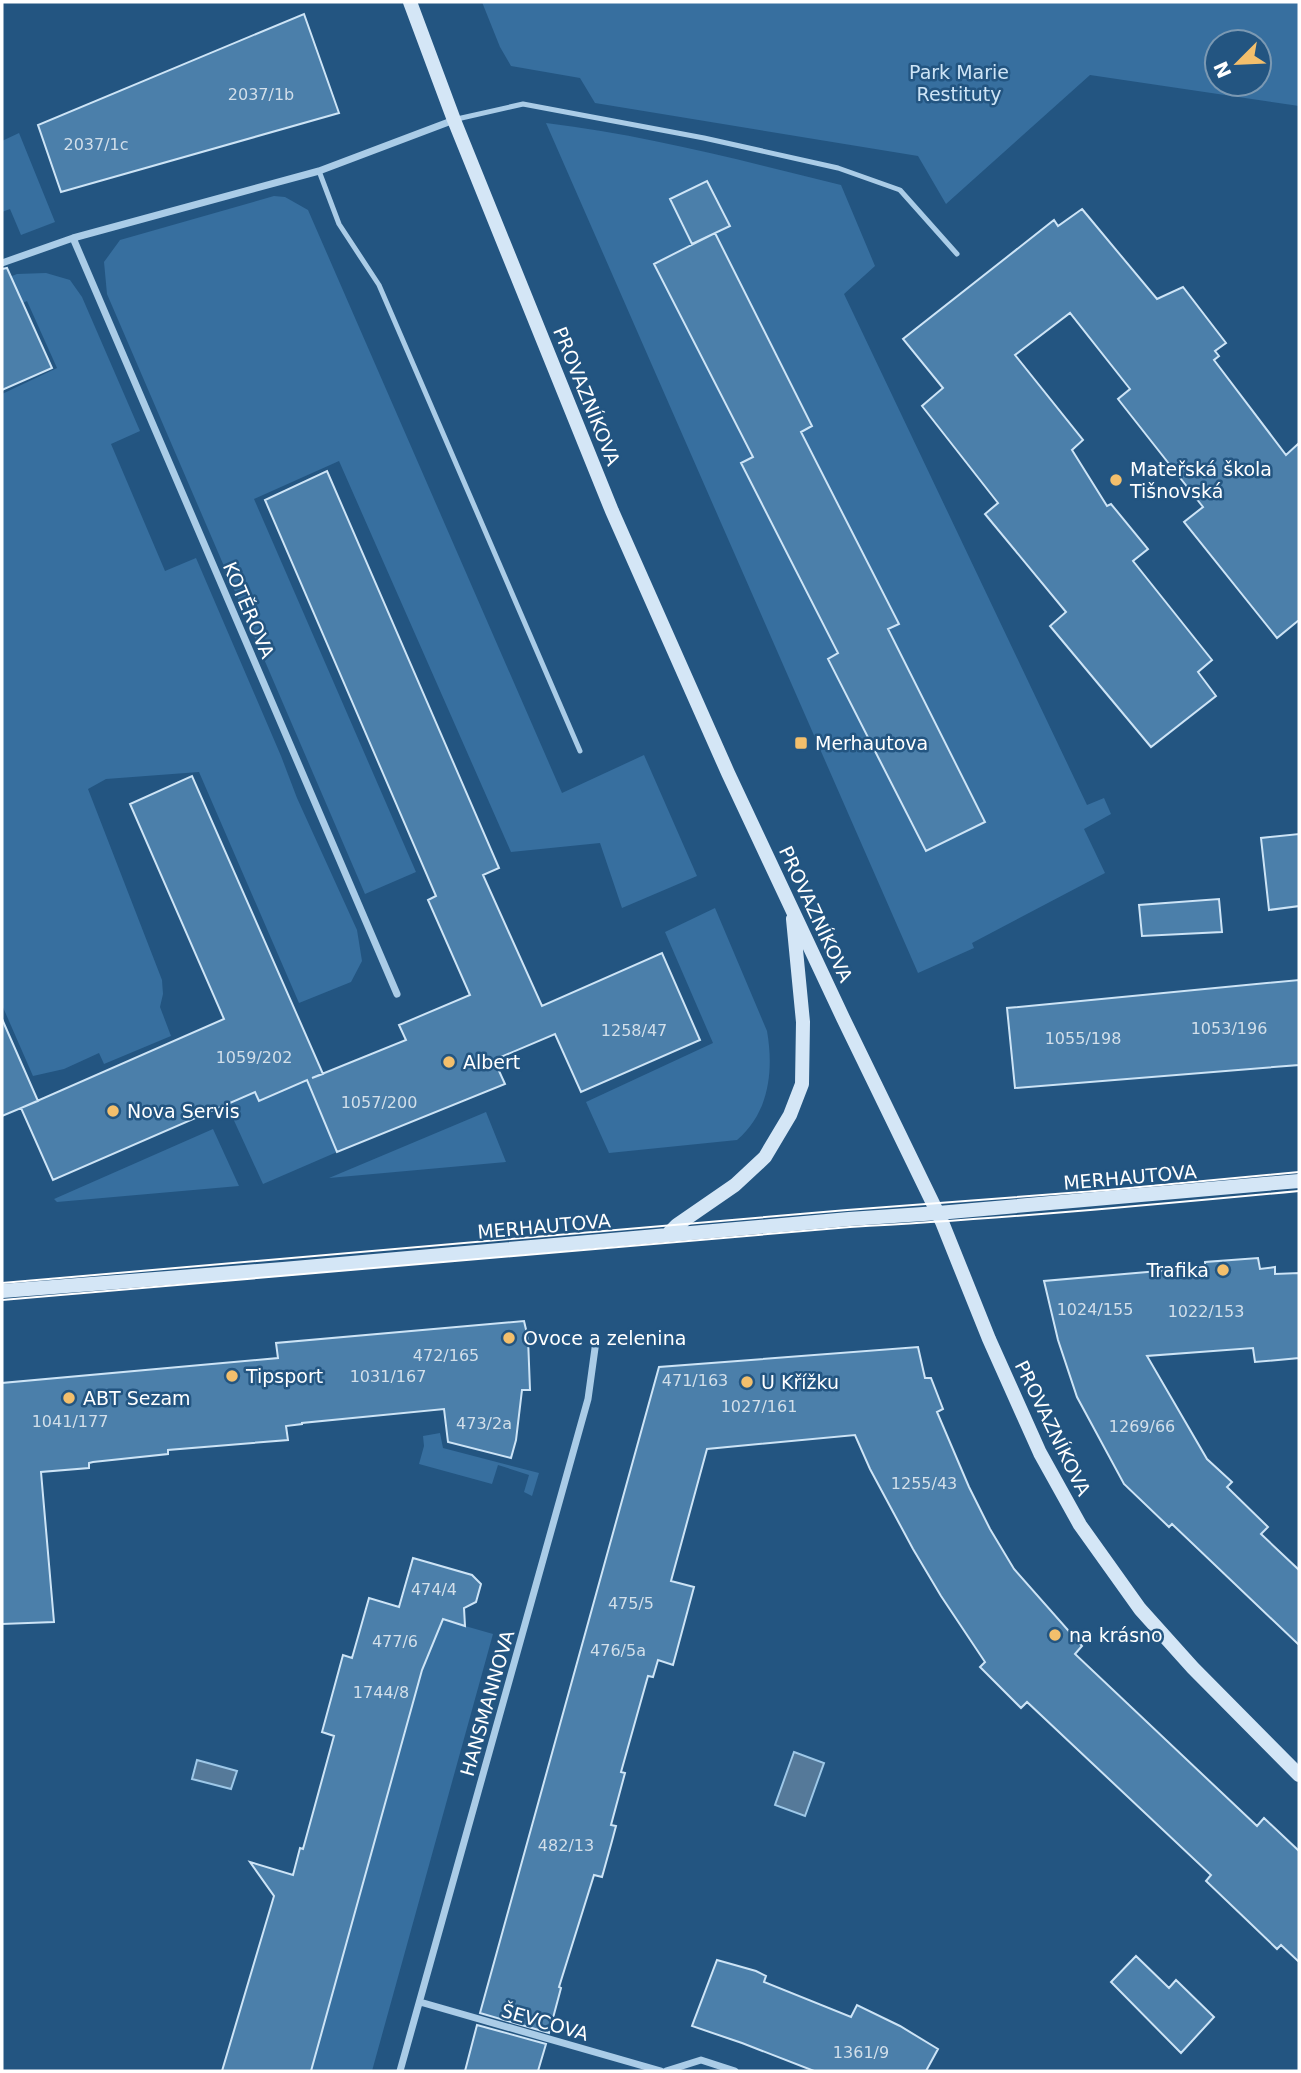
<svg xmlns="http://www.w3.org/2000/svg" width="1301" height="2073" font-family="'DejaVu Sans',sans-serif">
<rect width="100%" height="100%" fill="#235581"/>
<!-- green -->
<path fill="#376f9f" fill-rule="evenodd" d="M 482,2 L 1299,2 L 1299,106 L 1090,75 L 946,204 L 918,156 L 595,103 L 580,78 L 511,66 L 500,47 ZM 1217,42 L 1259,42 L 1259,84 L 1217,84 Z
M 546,123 C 646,135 744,161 841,185 L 875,266 L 844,294 L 1087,805 L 1104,798 L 1111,814 L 1084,829 L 1105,873 L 972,943 L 974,948 L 918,973 Z
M 19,133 L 55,222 L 21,235 L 10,209 L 2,212 L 2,141 Z
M 274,196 L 285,197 L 308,210 L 562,793 L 644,755 L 697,876 L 622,908 L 600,843 L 511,852 L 339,461 L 254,499 L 416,872 L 365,894 L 107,294 L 104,262 L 120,240 Z
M 46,273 L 70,280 L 82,297 L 140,431 L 111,444 L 165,571 L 196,558 L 281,756 L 297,798 L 357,930 L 362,961 L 351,982 L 299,1003 L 199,772 L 106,779 L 88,789 L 162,980 L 163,994 L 160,1007 L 171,1036 L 104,1064 L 99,1053 L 64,1069 L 33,1076 L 2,1005 L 2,394 L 57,368 L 27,301 L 2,312 L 2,280 L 17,274 Z
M 715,908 L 767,1031 C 774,1071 769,1113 737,1140 L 609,1153 L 586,1102 L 713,1043 L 665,932 Z
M 307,1080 L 337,1152 L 263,1184 L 226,1103 L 255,1091 L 260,1100 Z
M 486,1112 L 506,1162 L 329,1178 Z
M 213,1129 L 239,1186 L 57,1202 L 54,1199 Z
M 440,1433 L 443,1448 L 539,1473 L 532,1496 L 524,1492 L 529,1475 L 498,1465 L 492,1484 L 419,1464 L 424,1446 L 423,1436 Z
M 437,1618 L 493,1634 L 372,2071 L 310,2071 Z"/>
<!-- water -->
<path fill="#557999" stroke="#9ec8e8" stroke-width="2" d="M 794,1752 L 824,1763 L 805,1816 L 775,1805 Z
M 197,1760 L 237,1771 L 231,1789 L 192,1779 Z"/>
<!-- building -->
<path fill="#4b7faa" stroke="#cde4f6" stroke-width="2" d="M 304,14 L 339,113 L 61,192 L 38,125 Z
M 707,181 L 730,226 L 692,244 L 670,199 Z
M 1082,209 L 1157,299 L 1183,287 L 1226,343 L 1215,351 L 1219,356 L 1214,360 L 1286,455 L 1299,443 L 1299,620 L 1277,638 L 1184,522 L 1203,507 L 1118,399 L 1130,389 L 1070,313 L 1015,355 L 1083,440 L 1072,450 L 1107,506 L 1111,504 L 1148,549 L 1133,561 L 1212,660 L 1198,672 L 1216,696 L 1151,747 L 1050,626 L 1066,612 L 985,514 L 998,503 L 922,406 L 943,388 L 903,339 L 1054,220 L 1058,226 Z
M 715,233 L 812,426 L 801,432 L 899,624 L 888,629 L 985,822 L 926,851 L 828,659 L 838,653 L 741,463 L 753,457 L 654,264 Z
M 7,268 L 52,368 L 2,390 L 2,269 Z
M 327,471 L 499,868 L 483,875 L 542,1006 L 662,953 L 700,1040 L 581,1092 L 555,1034 L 494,1060 L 505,1084 L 337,1152 L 307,1080 L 259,1101 L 255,1092 L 53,1180 L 21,1108 L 224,1019 L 130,804 L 192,776 L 323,1074 L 312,1078 L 406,1040 L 399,1025 L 470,995 L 428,900 L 436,896 L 265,500 Z
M 1299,834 L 1299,906 L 1269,910 L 1261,838 Z
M 1219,899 L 1222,932 L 1142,936 L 1139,905 Z
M 1299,980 L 1299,1065 L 1015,1088 L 1007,1008 Z
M 2,1019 L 38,1101 L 2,1116 Z
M 1258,1258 L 1260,1269 L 1275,1267 L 1275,1274 L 1299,1273 L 1299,1358 L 1255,1362 L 1253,1348 L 1147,1356 L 1207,1459 L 1232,1482 L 1227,1487 L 1268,1527 L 1261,1534 L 1299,1570 L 1299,1645 L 1172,1524 L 1169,1527 L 1124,1484 L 1077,1397 L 1058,1340 L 1044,1281 L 1205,1267 L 1205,1262 Z
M 524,1321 L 528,1338 L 530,1390 L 522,1390 L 516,1440 L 511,1458 L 448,1442 L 444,1409 L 302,1423 L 302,1424 L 286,1426 L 288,1440 L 168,1450 L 168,1454 L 93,1462 L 89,1463 L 89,1468 L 41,1472 L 54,1622 L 2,1624 L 2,1383 L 278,1358 L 276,1343 Z
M 918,1347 L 925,1378 L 931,1378 L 943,1409 L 937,1412 L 969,1487 L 990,1529 L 1014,1569 L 1082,1646 L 1075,1654 L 1257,1826 L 1264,1818 L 1299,1851 L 1299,1962 L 1281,1945 L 1277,1949 L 1251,1924 L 1206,1881 L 1211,1875 L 1027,1702 L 1021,1708 L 980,1667 L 985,1662 L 941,1596 L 913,1549 L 870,1469 L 855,1435 L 707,1449 L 671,1581 L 694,1587 L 673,1665 L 658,1660 L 653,1677 L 648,1676 L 621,1772 L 625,1773 L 611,1825 L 616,1826 L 612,1841 L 602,1877 L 594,1875 L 559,1987 L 561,1988 L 549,2033 L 480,2013 L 659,1367 Z
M 413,1558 L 472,1575 L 481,1584 L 476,1602 L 464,1608 L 465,1626 L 443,1619 L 422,1670 L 311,2071 L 222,2071 L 274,1896 L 250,1862 L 293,1875 L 300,1848 L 303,1849 L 334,1736 L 322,1732 L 343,1655 L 352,1658 L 369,1598 L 399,1607 Z
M 1136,1956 L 1169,1988 L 1176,1980 L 1214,2017 L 1181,2053 L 1111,1982 Z
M 717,1960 L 756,1971 L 766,1976 L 764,1982 L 851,2017 L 857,2005 L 900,2026 L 938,2049 L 926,2071 L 814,2071 L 742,2043 L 692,2026 Z
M 477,2025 L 546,2044 L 538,2071 L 465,2071 Z"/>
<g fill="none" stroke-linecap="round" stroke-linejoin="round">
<!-- lane -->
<path stroke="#aacce7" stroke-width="5" d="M 457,119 L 523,104 L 704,138 L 838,168 L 900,190 L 957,254
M 319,171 L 339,224 L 379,285 L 580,751"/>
<!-- street -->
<path stroke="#aacce7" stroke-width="7" d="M 73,238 L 397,994
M 2,263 L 73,238 L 319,171 L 454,120
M 420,2002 L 661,2071
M 400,2071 L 588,1399 L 596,1341
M 666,2071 L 701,2060 L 735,2071"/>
<!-- secondary -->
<path stroke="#d4e6f6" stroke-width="14" d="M 410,2 L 454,120 L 612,511 L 728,773 L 843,1018 L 942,1222 L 989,1339 L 1040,1453 L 1080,1525 L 1140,1609 L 1193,1668 L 1299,1775
M 668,1234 L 677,1225 L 735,1185 L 765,1157 L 790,1115 L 802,1084 L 803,1022 L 793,919
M 2,1291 L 283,1269 L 849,1219 L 938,1213 L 1299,1181"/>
<!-- tram -->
<path stroke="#fff" stroke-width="2" d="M 2,1283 L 847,1210 L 1108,1190 L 1299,1172
M 2,1300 L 850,1227 C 1000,1219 1150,1205 1299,1191"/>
</g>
<!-- markers -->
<g fill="#f3bf6c" stroke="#235581" stroke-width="2.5">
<circle cx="1116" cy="480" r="7"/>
<rect x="794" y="736" width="14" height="14" rx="3.5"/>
<circle cx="449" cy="1062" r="7"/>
<circle cx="113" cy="1111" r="7"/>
<circle cx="1223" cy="1270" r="7"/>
<circle cx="509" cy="1338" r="7"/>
<circle cx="232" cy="1376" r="7"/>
<circle cx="747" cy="1382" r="7"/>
<circle cx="69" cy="1398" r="7"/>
<circle cx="1055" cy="1635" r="7"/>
</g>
<g text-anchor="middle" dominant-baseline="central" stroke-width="5" stroke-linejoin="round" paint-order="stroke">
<!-- number labels -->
<g font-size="16" fill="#d2dfea">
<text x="261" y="94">2037/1b</text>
<text x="96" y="144">2037/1c</text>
<text x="1229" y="1028">1053/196</text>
<text x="634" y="1030">1258/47</text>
<text x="1083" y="1038">1055/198</text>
<text x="254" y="1057">1059/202</text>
<text x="379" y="1102">1057/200</text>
<text x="1095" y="1309">1024/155</text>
<text x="1206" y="1311">1022/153</text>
<text x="446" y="1355">472/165</text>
<text x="388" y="1376">1031/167</text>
<text x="695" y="1380">471/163</text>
<text x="759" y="1406">1027/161</text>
<text x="70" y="1421">1041/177</text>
<text x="484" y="1423">473/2a</text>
<text x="1142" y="1426">1269/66</text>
<text x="924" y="1483">1255/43</text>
<text x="434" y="1589">474/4</text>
<text x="631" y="1603">475/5</text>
<text x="395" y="1641">477/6</text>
<text x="618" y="1650">476/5a</text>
<text x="381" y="1692">1744/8</text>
<text x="566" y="1845">482/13</text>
<text x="861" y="2052">1361/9</text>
</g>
<!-- park labels -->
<g font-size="19" fill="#cde4f6" stroke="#235581">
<text x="959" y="72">Park Marie<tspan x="959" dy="22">Restituty</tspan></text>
</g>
<!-- street labels -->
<g font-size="19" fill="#fff" stroke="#235581">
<text transform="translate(587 396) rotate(68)">PROVAZNÍKOVA</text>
<text transform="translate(249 610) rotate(67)">KOTĚROVA</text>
<text transform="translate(816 914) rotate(65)">PROVAZNÍKOVA</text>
<text transform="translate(1130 1177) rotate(-5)">MERHAUTOVA</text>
<text transform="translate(544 1226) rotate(-5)">MERHAUTOVA</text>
<text transform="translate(1053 1428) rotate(64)">PROVAZNÍKOVA</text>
<text transform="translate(487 1703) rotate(-74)">HANSMANNOVA</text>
<text transform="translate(545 2022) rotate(16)">ŠEVCOVA</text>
</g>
<!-- poi labels -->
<g font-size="19" fill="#fff" stroke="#235581" text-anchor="start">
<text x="1130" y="469">Mateřská škola<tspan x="1130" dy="22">Tišnovská</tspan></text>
<text x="815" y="743">Merhautova</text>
<text x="463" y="1062">Albert</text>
<text x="127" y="1111">Nova Servis</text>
<text x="1209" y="1270" text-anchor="end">Trafika</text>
<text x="523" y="1338">Ovoce a zelenina</text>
<text x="246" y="1376">Tipsport</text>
<text x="761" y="1382">U Křížku</text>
<text x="83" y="1398">ABT Sezam</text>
<text x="1069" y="1635">na krásno</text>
</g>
</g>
<!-- border -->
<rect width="1301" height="2073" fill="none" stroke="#ffffff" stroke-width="7"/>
<!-- north arrow -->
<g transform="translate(1238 63) rotate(246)"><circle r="33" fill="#235581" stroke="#7b99b3" stroke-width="2"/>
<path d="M0-5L12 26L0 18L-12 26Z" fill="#f3bf6c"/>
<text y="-10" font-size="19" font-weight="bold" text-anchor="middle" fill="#ffffff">N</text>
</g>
</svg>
